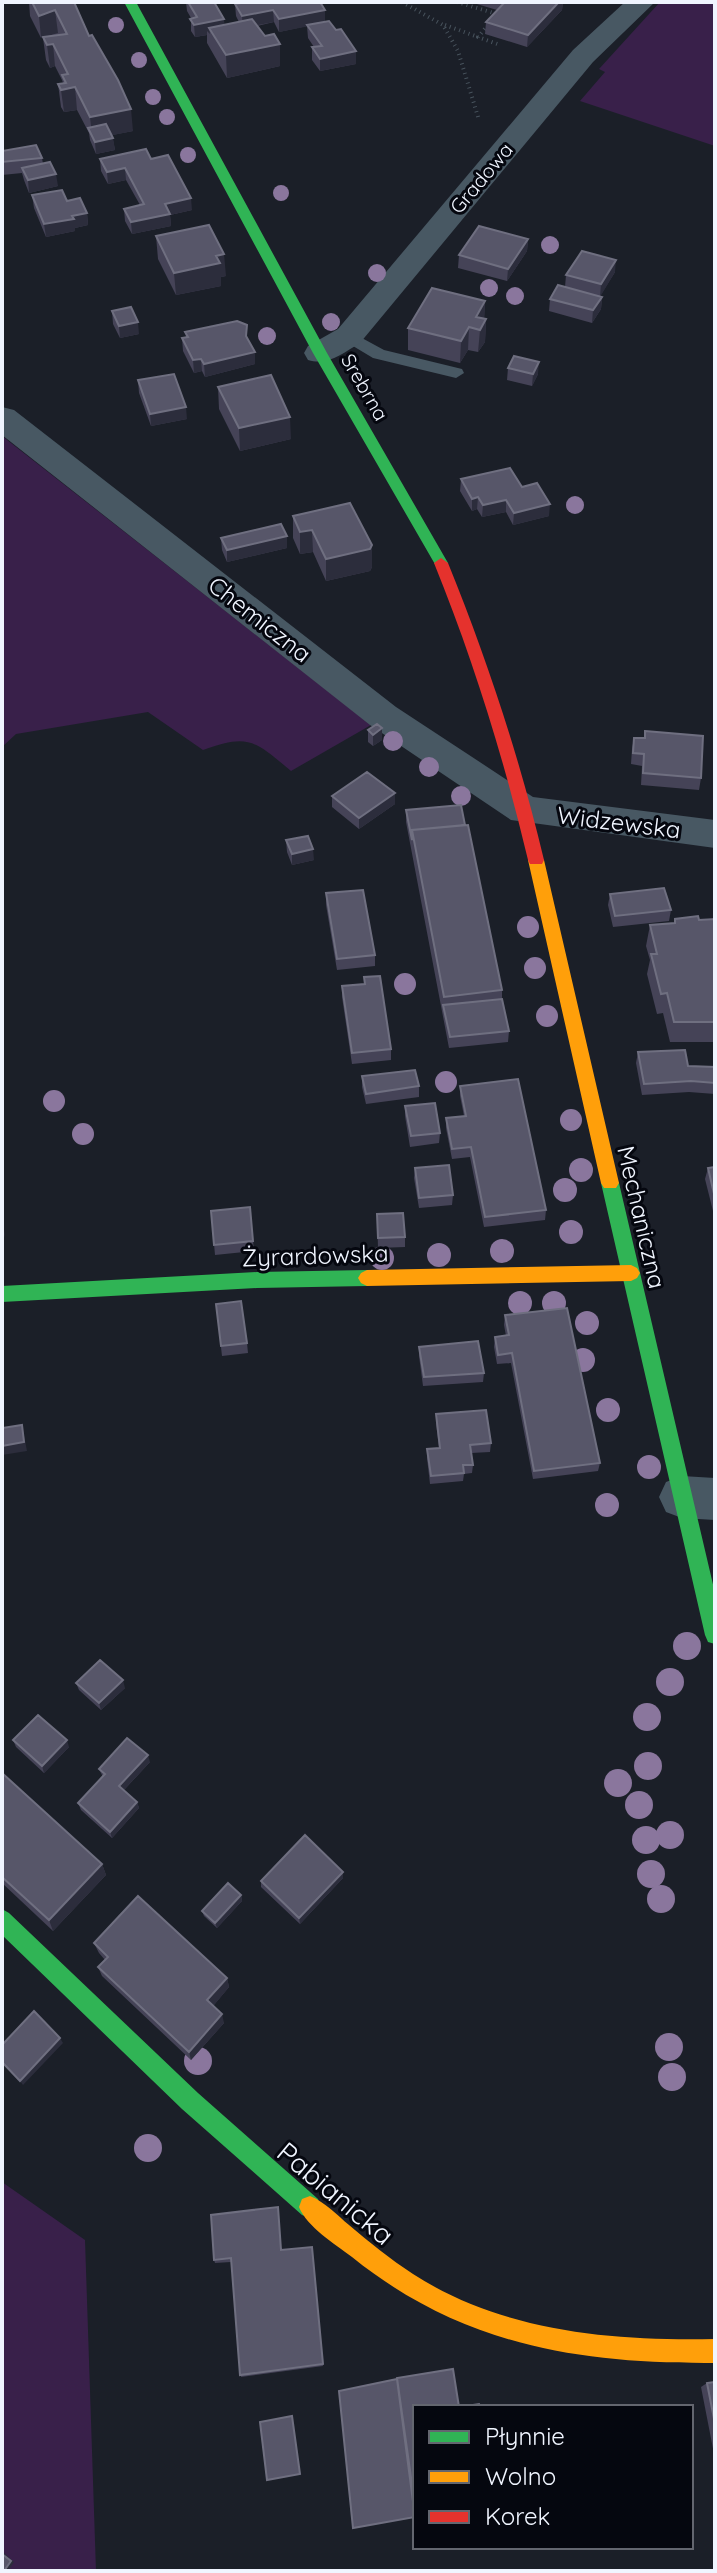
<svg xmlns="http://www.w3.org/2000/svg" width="717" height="2573" font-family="Quicksand,sans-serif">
<rect width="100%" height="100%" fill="#1b1f28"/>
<!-- green -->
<path fill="#39204a" d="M 660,2 L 715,2 L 715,146 L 580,101 L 605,72 L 599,69 Z
M 2,436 L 371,725 L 291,771 C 255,741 249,733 203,750 L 148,712 L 16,734 L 2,747 Z
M 2,2182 L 85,2240 L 96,2571 L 2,2571 Z"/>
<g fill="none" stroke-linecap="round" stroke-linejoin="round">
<!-- path -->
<path stroke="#48535d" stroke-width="4" stroke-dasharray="1 4" stroke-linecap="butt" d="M 402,2 L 443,25 L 458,51 L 479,120
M 457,2 L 497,14
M 445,25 L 478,37
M 488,25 L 478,37 L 500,45"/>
<!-- lane -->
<path fill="#485863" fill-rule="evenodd" d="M 349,331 L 384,350 L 462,369 L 464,373 L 456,378 L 373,358 L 343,340 L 341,336 Z"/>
<!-- street -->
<path fill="#485863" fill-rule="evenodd" d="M 625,2 L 655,2 L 593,62 L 360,343 C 343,353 329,366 308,360 L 304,353 L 308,346 L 338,329 L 573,50 Z
M 2,407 L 14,410 L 396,707 L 533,797 L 715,820 L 715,848 L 511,820 L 370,725 L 2,435 Z
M 682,1476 L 715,1478 L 715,1520 L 682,1518 L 666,1512 L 659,1497 L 666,1482 Z"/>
<!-- fast -->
<path fill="#30b455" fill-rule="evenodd" d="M 124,2 L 136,2 L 327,353 L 448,563 L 446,566 L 436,566 L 313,353 Z
M 610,1176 L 616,1178 L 619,1183 L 715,1593 L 715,1644 L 708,1642 L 705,1635 L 601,1183 L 604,1178 Z
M 367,1270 L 373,1273 L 376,1278 L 373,1283 L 367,1286 L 257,1288 L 2,1302 L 2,1286 L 257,1272 Z
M 2,1909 L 9,1913 L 198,2093 L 318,2199 L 321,2207 L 318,2215 L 310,2218 L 302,2215 L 182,2109 L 2,1935 Z"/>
<!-- slow -->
<path fill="#ff9f0a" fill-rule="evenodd" d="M 536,854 L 544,860 L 619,1183 L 616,1188 L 604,1188 L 601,1183 L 528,860 Z
M 631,1265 L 637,1268 L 640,1273 L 637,1278 L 631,1281 L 367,1286 L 361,1283 L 358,1278 L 361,1273 L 367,1270 Z
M 310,2196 C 325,2202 337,2215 349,2225 C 369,2242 390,2259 413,2274 C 503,2332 611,2341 715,2339 L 715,2363 C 579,2364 461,2345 352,2257 C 335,2244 307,2227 299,2207 L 302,2199 Z"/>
<!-- jam -->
<path fill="#e5322d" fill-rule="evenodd" d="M 441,558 L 448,563 C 487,659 520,759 544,860 L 542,864 L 530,864 L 528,860 C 504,759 473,659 434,563 Z"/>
</g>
<!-- trees -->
<g fill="#8a769d">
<circle cx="116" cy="25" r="8"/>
<circle cx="139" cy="60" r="8"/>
<circle cx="153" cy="97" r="8"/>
<circle cx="167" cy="117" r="8"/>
<circle cx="188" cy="155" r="8"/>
<circle cx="281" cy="193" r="8"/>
<circle cx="550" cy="245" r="9"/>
<circle cx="377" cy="273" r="9"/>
<circle cx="489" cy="288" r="9"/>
<circle cx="515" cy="296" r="9"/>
<circle cx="331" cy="322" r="9"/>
<circle cx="267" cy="336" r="9"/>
<circle cx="575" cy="505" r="9"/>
<circle cx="393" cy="741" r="10"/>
<circle cx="429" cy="767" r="10"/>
<circle cx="461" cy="796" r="10"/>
<circle cx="528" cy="927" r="11"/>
<circle cx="535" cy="968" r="11"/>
<circle cx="405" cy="984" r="11"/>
<circle cx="547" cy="1016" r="11"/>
<circle cx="446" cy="1082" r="11"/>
<circle cx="54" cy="1101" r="11"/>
<circle cx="571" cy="1120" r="11"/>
<circle cx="83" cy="1134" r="11"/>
<circle cx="581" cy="1170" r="12"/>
<circle cx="565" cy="1190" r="12"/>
<circle cx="571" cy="1232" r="12"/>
<circle cx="502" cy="1251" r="12"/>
<circle cx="439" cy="1255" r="12"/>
<circle cx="382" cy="1258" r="12"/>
<circle cx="520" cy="1303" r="12"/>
<circle cx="554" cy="1303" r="12"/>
<circle cx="587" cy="1323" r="12"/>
<circle cx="583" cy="1360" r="12"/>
<circle cx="608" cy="1410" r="12"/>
<circle cx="649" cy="1467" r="12"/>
<circle cx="607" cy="1505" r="12"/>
<circle cx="687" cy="1646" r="14"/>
<circle cx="670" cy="1682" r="14"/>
<circle cx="647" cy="1717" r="14"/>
<circle cx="648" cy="1766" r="14"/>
<circle cx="618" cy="1783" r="14"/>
<circle cx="639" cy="1805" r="14"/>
<circle cx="670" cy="1835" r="14"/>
<circle cx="646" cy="1840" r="14"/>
<circle cx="651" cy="1874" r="14"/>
<circle cx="661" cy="1899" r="14"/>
<circle cx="669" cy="2047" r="14"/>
<circle cx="198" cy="2061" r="14"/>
<circle cx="672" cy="2077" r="14"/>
<circle cx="148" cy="2148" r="14"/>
</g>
<!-- wall -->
<path fill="#454357" d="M 29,2 L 74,2 L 133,131 L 112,135 L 115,150 L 96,154 L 90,140 L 89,133 L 77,110 L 64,112 L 61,107 L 58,84 L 63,83 L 62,80 L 55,66 L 50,68 L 46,60 L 43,38 L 41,38 L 30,16 Z
M 186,2 L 214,2 L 224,19 L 224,25 L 239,22 L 236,16 L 235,4 L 247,2 L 325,21 L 356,64 L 320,71 L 312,60 L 312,47 L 314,47 L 308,38 L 307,26 L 279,32 L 274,22 L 257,26 L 265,36 L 280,44 L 280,66 L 227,78 L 207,43 L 207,35 L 195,37 L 191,31 L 191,18 L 187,11 Z
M 470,2 L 563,2 L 562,10 L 527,47 L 485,34 L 486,22 L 497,10 Z
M 2,151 L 42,158 L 43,164 L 58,186 L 29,193 L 24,180 L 22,173 L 2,175 Z
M 100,159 L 151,159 L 192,210 L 170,215 L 171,226 L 132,234 L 125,221 L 124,209 L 140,205 L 126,180 L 108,184 L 101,171 Z
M 32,195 L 67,201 L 87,213 L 88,225 L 75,228 L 75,231 L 46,237 L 34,208 Z
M 156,236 L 226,276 L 221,277 L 221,286 L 176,295 L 158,259 Z
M 528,239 L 527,251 L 507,281 L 458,268 L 459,255 Z
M 615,272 L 600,296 L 602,297 L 601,309 L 592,323 L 549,311 L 550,299 L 565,287 L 566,275 Z
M 485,301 L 484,319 L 486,319 L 485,342 L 478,352 L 468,350 L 460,363 L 408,350 L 408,328 Z
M 112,311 L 139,334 L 120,338 L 113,324 Z
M 185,332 L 248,339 L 255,352 L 255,364 L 205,377 L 202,371 L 194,373 L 183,351 L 182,338 L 186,337 Z
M 508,368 L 538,374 L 532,386 L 507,380 Z
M 138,380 L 187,419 L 151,426 L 139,393 Z
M 218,387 L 291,439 L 240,451 L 219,409 Z
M 461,479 L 522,487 L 549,516 L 513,525 L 506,512 L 482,517 L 477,509 L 472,511 L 460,491 Z
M 293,516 L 372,545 L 372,567 L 370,571 L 326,581 L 313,552 L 300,554 L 293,538 Z
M 287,536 L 287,548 L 227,562 L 222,550 L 221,538 Z
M 382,728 L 382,740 L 373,746 L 368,742 L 368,730 Z
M 645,731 L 701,778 L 699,790 L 641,785 L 642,766 L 631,764 L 632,749 L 634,738 L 644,738 Z
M 395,793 L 395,804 L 359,829 L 332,807 L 332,796 Z
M 406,810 L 502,990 L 502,999 L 509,1031 L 508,1042 L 449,1048 L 406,822 Z
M 286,840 L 314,860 L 292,865 L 287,852 Z
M 326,893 L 375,955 L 375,966 L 337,970 L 326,905 Z
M 610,894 L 671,910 L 669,921 L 613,927 L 608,905 Z
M 675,919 L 699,920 L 715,919 L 715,1042 L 670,1042 L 663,1013 L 657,1014 L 647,974 L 650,960 L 646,946 L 650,925 L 674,923 Z
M 364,977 L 391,1049 L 391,1060 L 352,1064 L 342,997 L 342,986 L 364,984 Z
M 638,1052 L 688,1066 L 715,1067 L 715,1094 L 689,1092 L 642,1095 L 636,1063 Z
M 362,1076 L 419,1086 L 419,1097 L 366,1104 L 362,1087 Z
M 460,1086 L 546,1210 L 545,1220 L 484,1227 L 470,1157 L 452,1159 L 446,1128 L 446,1118 L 464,1116 L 460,1096 Z
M 405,1106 L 440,1133 L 439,1143 L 410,1147 L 405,1116 Z
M 715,1167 L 715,1211 L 713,1211 L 705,1179 L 708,1168 Z
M 415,1168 L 453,1195 L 452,1205 L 419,1208 L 414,1178 Z
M 211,1211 L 253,1241 L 254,1251 L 215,1255 Z
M 377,1214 L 405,1237 L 405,1247 L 378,1248 Z
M 216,1304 L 247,1343 L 248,1353 L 222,1356 Z
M 505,1315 L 600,1463 L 598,1471 L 533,1479 L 511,1363 L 497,1364 L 494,1347 L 495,1337 L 506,1336 L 504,1325 Z
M 419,1347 L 484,1373 L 483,1382 L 423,1386 L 419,1356 Z
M 436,1414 L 491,1443 L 490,1452 L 471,1453 L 473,1465 L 472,1473 L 464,1474 L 463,1481 L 430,1484 L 427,1458 L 427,1449 L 439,1448 L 436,1423 Z
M 76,1683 L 125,1688 L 101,1710 L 79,1690 Z
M 13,1740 L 69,1747 L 44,1773 L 16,1747 Z
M 150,1762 L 124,1790 L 137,1802 L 139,1808 L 112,1838 L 81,1810 L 78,1803 L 103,1777 L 99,1769 Z
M 2,1773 L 102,1864 L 106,1875 L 53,1931 L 2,1883 Z
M 343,1878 L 300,1924 L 261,1887 L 261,1881 Z
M 241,1895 L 242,1901 L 217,1928 L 204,1916 L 202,1911 Z
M 94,1943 L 227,1978 L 229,1987 L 213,2006 L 224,2023 L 191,2060 L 102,1976 L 98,1967 L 105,1960 L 99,1953 Z
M 312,2247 L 323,2366 L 241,2377 L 231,2262 L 215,2263 L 214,2260 Z
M 715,2382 L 715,2459 L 701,2387 L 707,2383 Z"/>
<!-- shaded-wall -->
<path fill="#2c2d3c" d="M 559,2 L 563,2 L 562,10 L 527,47 L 528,35 Z
M 55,10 L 58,33 L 41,38 L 39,16 Z
M 273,10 L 274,22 L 243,28 L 242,16 Z
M 325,10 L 325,23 L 279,32 L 279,19 Z
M 224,19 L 225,31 L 209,28 L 210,34 L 207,31 L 207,35 L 195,37 L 194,25 Z
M 53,44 L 55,66 L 50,68 L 47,45 Z
M 280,44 L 280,66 L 227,78 L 226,55 Z
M 356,51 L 356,64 L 320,71 L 320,59 Z
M 75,87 L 77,110 L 64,112 L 61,90 Z
M 131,109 L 133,131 L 94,139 L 92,135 L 90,117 Z
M 113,138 L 115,150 L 96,154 L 95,142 Z
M 125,168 L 126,180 L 108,184 L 107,172 Z
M 56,174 L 58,186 L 29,193 L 28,180 Z
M 191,198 L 192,210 L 170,215 L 171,226 L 132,234 L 131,222 L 165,204 Z
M 87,213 L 88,225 L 75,228 L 75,231 L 46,237 L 44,224 Z
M 528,239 L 527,251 L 507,281 L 508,269 Z
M 224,254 L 226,276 L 221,277 L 221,286 L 176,295 L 174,273 L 216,256 Z
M 616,260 L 615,272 L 600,297 L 601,284 Z
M 602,297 L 601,309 L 592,323 L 593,310 Z
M 485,301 L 484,323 L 486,319 L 485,342 L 478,352 L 480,330 L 476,317 Z
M 138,322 L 139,334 L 120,338 L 119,326 Z
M 469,327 L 468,350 L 460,363 L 461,341 Z
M 255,352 L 255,364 L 205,377 L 204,364 Z
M 201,359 L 202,371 L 194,373 L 193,360 Z
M 539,362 L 538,374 L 532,386 L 533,374 Z
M 186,407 L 187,419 L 151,426 L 150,414 Z
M 290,417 L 291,439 L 240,451 L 239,428 Z
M 478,497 L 477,509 L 472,511 L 472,499 Z
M 506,500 L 506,512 L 482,517 L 483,505 Z
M 550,504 L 549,516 L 513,525 L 514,513 Z
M 312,530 L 313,552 L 300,554 L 300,532 Z
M 287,536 L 287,548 L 227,562 L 227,550 Z
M 372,545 L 372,567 L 370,571 L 326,581 L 326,559 Z
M 382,728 L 382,740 L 373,746 L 373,735 Z
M 395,793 L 395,804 L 359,829 L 359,818 Z
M 313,849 L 314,860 L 292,865 L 292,854 Z
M 2,1211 L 5,1238 L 2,1228 Z
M 22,1425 L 27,1451 L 2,1455 L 2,1446 Z
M 123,1680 L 125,1688 L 101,1710 L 99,1703 Z
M 67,1740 L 69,1747 L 44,1773 L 42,1766 Z
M 148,1755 L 150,1762 L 121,1793 L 119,1786 Z
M 137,1802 L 139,1808 L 112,1838 L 110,1832 Z
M 102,1864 L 106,1875 L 53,1931 L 49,1920 Z
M 343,1872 L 343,1878 L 300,1924 L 299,1918 Z
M 241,1895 L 242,1901 L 217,1928 L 215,1923 Z
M 227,1978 L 229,1987 L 210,2010 L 207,2000 Z
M 222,2014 L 224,2023 L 191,2060 L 189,2052 Z
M 60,2038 L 63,2043 L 23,2085 L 20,2081 Z
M 2,2551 L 14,2562 L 8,2571 L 4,2571 Z"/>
<!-- building -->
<path fill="#575669" stroke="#6f6f80" stroke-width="2" d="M 32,2 L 74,2 L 89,36 L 92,35 L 118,80 L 131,109 L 90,117 L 75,87 L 61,90 L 58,84 L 66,83 L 62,75 L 68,74 L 53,44 L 47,45 L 43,37 L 67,34 L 55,10 L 39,16 Z
M 188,2 L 214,2 L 224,19 L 194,25 L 190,19 L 197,17 Z
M 247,2 L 320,2 L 325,10 L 279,19 L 273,10 L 242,16 L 235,4 Z
M 505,2 L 559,2 L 528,35 L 486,22 Z
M 252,19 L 265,36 L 274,34 L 280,44 L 226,55 L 209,28 Z
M 329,21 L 336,30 L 341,29 L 356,51 L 320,59 L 312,47 L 322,46 L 307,25 Z
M 106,124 L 113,138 L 95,142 L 88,128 Z
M 36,145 L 42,158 L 2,162 L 2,151 Z
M 146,149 L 151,159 L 168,155 L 191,198 L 165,204 L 170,214 L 131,222 L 124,209 L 144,204 L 125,168 L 107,172 L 100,159 Z
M 50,162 L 56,174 L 28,180 L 22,168 Z
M 62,190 L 67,201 L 80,198 L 87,213 L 72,216 L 74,219 L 44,224 L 32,195 Z
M 209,225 L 224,254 L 216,256 L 220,263 L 174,273 L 156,236 Z
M 479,226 L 528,239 L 508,269 L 459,255 Z
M 582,251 L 616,260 L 601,284 L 566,275 Z
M 558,285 L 602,297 L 593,310 L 550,299 Z
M 432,288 L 485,301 L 476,317 L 486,319 L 480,330 L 469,327 L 461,341 L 408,328 Z
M 131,307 L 138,322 L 119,326 L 112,311 Z
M 237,321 L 247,325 L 246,336 L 255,352 L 204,364 L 201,359 L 193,360 L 182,338 L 188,337 L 185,332 Z
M 514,356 L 539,362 L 533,374 L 508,368 Z
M 174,374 L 186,407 L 150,414 L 138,380 Z
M 271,375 L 290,417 L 239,428 L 218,387 Z
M 510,468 L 522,487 L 537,483 L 550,504 L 514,513 L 506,500 L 483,505 L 478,497 L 472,499 L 461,479 Z
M 350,503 L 372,545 L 370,549 L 326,559 L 312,530 L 300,532 L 293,516 Z
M 281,524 L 287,536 L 227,550 L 221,538 Z
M 377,724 L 382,728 L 373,735 L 368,730 Z
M 645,731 L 703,736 L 701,778 L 643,773 L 644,754 L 633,753 L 634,738 L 645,738 Z
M 367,772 L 395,793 L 359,818 L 332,796 Z
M 461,805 L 465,825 L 412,830 L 412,840 L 406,810 Z
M 468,825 L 502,990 L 444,997 L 412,830 Z
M 308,836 L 313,849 L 292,854 L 286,840 Z
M 664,888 L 671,910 L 615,916 L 610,894 Z
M 363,890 L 375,955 L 337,959 L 326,893 Z
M 698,916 L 699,920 L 715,919 L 715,1022 L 674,1022 L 667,993 L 661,994 L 651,954 L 657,954 L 650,925 L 675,923 L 675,919 Z
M 380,976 L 391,1049 L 352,1053 L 342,986 L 365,984 L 364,977 Z
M 502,999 L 509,1031 L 450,1037 L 443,1005 Z
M 685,1050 L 688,1066 L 715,1067 L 715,1083 L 691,1081 L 644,1084 L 638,1052 Z
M 415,1070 L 419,1086 L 366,1094 L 362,1076 Z
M 518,1079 L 546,1210 L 485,1217 L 471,1147 L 452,1149 L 446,1118 L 466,1116 L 460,1086 Z
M 435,1103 L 440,1133 L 411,1136 L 405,1106 Z
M 449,1165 L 453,1195 L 419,1198 L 415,1168 Z
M 715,1167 L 715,1198 L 708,1168 Z
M 250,1207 L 253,1241 L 214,1245 L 211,1211 Z
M 403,1213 L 405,1237 L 378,1238 L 377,1214 Z
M 241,1301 L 247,1343 L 221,1346 L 216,1304 Z
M 567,1308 L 600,1463 L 534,1471 L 512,1353 L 498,1355 L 495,1337 L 509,1335 L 505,1315 Z
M 478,1341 L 484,1373 L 424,1377 L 419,1347 Z
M 486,1410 L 491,1443 L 470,1445 L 473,1465 L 463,1465 L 464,1473 L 431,1476 L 427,1449 L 440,1448 L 436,1414 Z
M 22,1425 L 24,1442 L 2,1446 L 2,1428 Z
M 100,1660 L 123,1680 L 99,1703 L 76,1683 Z
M 38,1715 L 67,1740 L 42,1766 L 13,1740 Z
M 127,1738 L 148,1755 L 119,1786 L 137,1802 L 110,1832 L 78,1803 L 105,1774 L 99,1769 Z
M 2,1773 L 102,1864 L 49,1920 L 2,1877 Z
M 305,1835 L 343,1872 L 299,1918 L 261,1881 Z
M 228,1883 L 241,1895 L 215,1923 L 202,1911 Z
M 138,1896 L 227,1978 L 207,2000 L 222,2014 L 189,2052 L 98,1967 L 108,1957 L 94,1943 Z
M 34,2011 L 60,2038 L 20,2081 L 2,2062 L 2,2045 Z
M 278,2207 L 281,2250 L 312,2247 L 323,2364 L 240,2375 L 231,2258 L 214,2260 L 211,2215 Z
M 453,2369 L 459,2407 L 479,2404 L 480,2407 L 415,2407 L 415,2506 L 397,2378 Z
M 397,2379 L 415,2517 L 353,2528 L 339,2391 Z
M 715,2382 L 715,2424 L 707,2383 Z
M 292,2416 L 300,2474 L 267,2480 L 260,2422 Z
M 2,2554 L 11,2561 L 4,2571 L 2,2571 Z"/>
<g text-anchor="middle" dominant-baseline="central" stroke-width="6" stroke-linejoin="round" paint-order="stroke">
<!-- far-street labels -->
<g font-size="20" fill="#f0f5ff" stroke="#05070f">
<text transform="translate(481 178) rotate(-50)">Gradowa</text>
<text transform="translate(365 387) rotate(60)">Srebrna</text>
</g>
<!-- street labels -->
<g font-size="24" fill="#f0f5ff" stroke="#05070f">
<text transform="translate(260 619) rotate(38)">Chemiczna</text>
<text transform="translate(619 822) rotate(7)">Widzewska</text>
<text transform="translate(642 1217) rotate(77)">Mechaniczna</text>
<text transform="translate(315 1255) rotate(-2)">Żyrardowska</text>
</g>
<!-- near-street labels -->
<g font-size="28" fill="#f0f5ff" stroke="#05070f">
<text transform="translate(336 2193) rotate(40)">Pabianicka</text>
</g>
</g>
<!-- border -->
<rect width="717" height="2573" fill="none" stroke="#f0f5ff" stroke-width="8"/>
<!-- legend -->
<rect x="413" y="2405" width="280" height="144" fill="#05070f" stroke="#63666f" stroke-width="2"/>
<rect x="429" y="2431" width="40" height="12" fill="#30b455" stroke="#63666f" stroke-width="2"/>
<text x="485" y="2445" font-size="24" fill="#f0f5ff">Płynnie</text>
<rect x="429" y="2471" width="40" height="12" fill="#ff9f0a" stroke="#63666f" stroke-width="2"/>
<text x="485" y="2485" font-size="24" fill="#f0f5ff">Wolno</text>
<rect x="429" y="2511" width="40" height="12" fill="#e5322d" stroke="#63666f" stroke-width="2"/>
<text x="485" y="2525" font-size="24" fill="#f0f5ff">Korek</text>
</svg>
